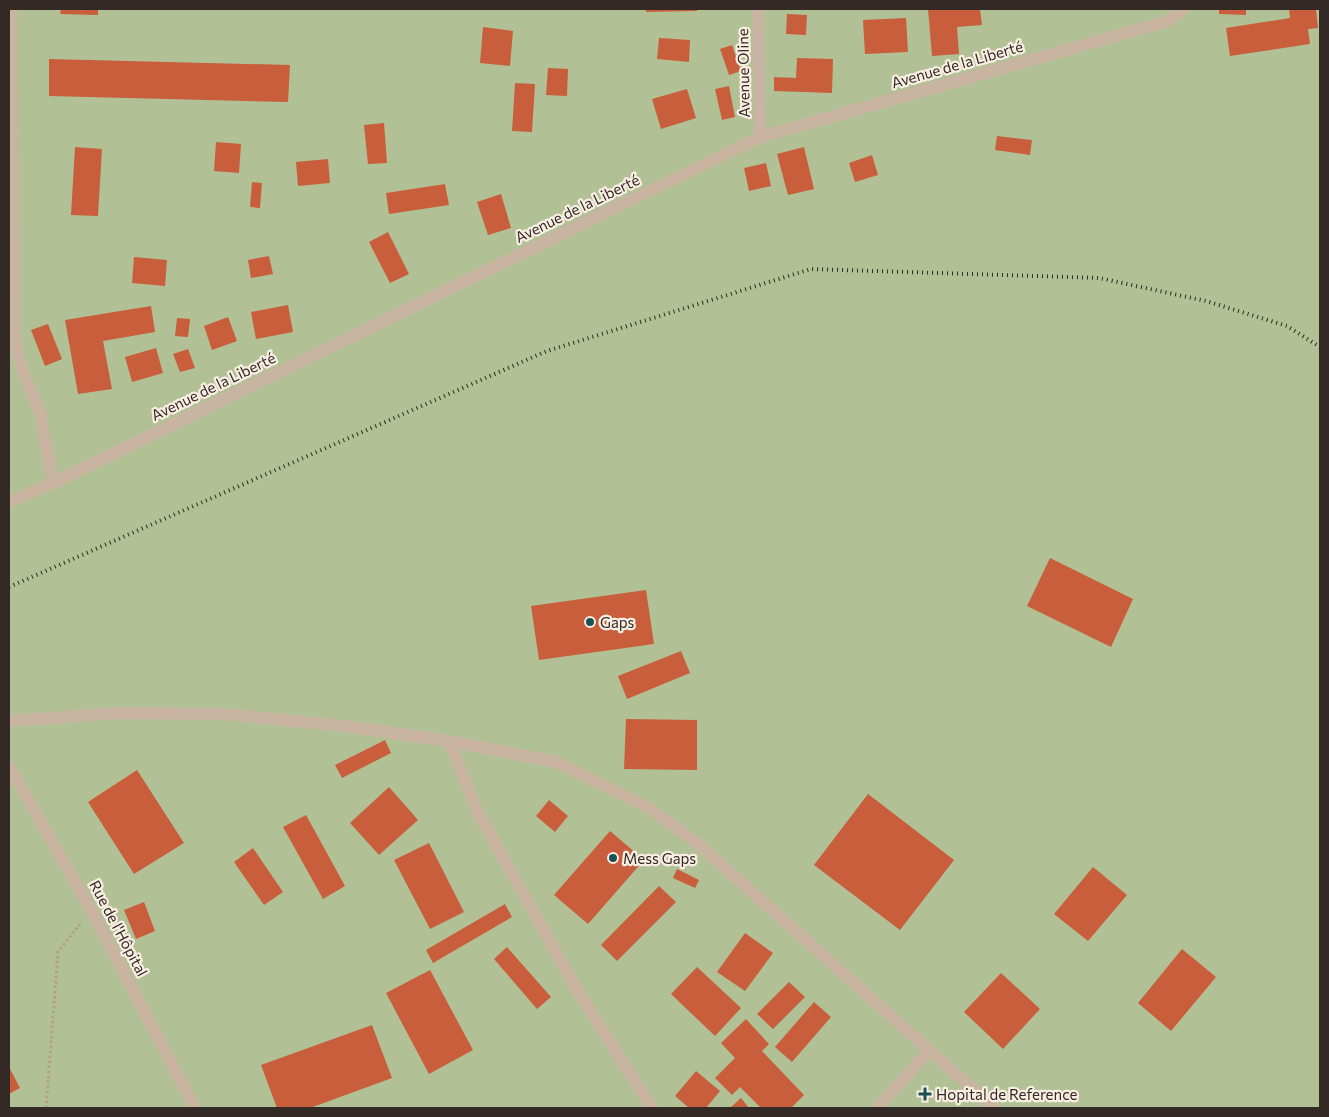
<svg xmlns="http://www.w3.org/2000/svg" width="1329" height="1117" font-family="Commissioner,sans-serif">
<rect width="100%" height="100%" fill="#f1e4d6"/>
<!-- green -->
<path fill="#b2c096" d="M 9,9 L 1320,9 L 1320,1108 L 9,1108 Z"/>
<!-- building -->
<path fill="#c85e3c" d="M 61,9 L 98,9 L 98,15 L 60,14 Z
M 646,9 L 697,9 L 697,11 L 646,12 Z
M 928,9 L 980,9 L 982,25 L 957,27 L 959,54 L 932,56 Z
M 1219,9 L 1246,9 L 1246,15 L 1219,14 Z
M 1289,9 L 1316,9 L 1318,28 L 1308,29 L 1310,44 L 1230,56 L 1226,28 L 1290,18 Z
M 787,14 L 807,15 L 806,35 L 786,34 Z
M 906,18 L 908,52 L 865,54 L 863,20 Z
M 483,27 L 513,31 L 510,66 L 480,63 Z
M 659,38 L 690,40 L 689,62 L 657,59 Z
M 732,45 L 741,71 L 729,75 L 720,49 Z
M 797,58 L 833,59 L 832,93 L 774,91 L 774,77 L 796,78 Z
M 49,59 L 290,65 L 288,102 L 49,96 Z
M 548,68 L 568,69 L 567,96 L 546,95 Z
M 515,83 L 535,84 L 532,132 L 512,131 Z
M 729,86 L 735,117 L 722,120 L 715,89 Z
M 687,89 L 696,118 L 661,129 L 652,99 Z
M 384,123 L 387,163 L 368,164 L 364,125 Z
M 997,136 L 1032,140 L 1030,155 L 995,150 Z
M 216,142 L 241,144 L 239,173 L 214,171 Z
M 75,147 L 102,149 L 98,216 L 71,215 Z
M 804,147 L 814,189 L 788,195 L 777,154 Z
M 872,155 L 878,175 L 855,182 L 849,163 Z
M 328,159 L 330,183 L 298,186 L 296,162 Z
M 766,163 L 771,186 L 749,191 L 744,168 Z
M 252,182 L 262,183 L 260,208 L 250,207 Z
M 445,184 L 449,205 L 389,214 L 386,193 Z
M 501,194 L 511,228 L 488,235 L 477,202 Z
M 388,232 L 409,274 L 390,283 L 369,242 Z
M 269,256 L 273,274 L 251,278 L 248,260 Z
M 134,257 L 167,260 L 165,286 L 132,283 Z
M 288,305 L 293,332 L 256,339 L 251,312 Z
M 151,306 L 155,332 L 103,341 L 112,389 L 78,394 L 65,320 Z
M 228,317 L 237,341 L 212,350 L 204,326 Z
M 177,318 L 190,319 L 188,337 L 175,336 Z
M 48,324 L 62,359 L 45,366 L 31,330 Z
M 156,348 L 163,373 L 132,382 L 125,357 Z
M 188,349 L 195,368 L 180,372 L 173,354 Z
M 1050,558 L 1133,599 L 1111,647 L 1027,606 Z
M 646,590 L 654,644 L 539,660 L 531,606 Z
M 681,651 L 690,673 L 627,699 L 618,676 Z
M 626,719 L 697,720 L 697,770 L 624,769 Z
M 385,740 L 391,753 L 342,778 L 335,765 Z
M 137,770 L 184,843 L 134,874 L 88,802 Z
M 389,787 L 418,820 L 379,855 L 350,823 Z
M 868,794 L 954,860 L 900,930 L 814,865 Z
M 549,800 L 568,816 L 555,832 L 536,816 Z
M 306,815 L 345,886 L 323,899 L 283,827 Z
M 610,831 L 644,860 L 588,924 L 554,895 Z
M 429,843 L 464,912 L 430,929 L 394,860 Z
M 253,848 L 283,892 L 264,905 L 234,862 Z
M 1093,867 L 1127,895 L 1088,941 L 1054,914 Z
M 677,869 L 699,880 L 695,888 L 673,878 Z
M 659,886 L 676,902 L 617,961 L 601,945 Z
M 144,902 L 155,931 L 136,939 L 124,910 Z
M 505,904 L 512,917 L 433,963 L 426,950 Z
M 745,933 L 773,953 L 745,991 L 717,972 Z
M 507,947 L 551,997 L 537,1009 L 494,959 Z
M 1182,949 L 1216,977 L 1171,1031 L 1138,1003 Z
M 697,967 L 741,1008 L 715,1036 L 671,994 Z
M 430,970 L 473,1050 L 429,1074 L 386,993 Z
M 1001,973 L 1040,1009 L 1003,1049 L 964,1012 Z
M 789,982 L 805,997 L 773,1029 L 757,1014 Z
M 814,1002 L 831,1017 L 792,1062 L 775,1047 Z
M 746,1019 L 769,1044 L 762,1051 L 804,1095 L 791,1108 L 761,1108 L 740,1087 L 732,1095 L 715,1078 L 735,1058 L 721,1043 Z
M 372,1025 L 392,1078 L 310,1108 L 277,1108 L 261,1065 Z
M 9,1067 L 20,1088 L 9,1094 Z
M 696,1071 L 720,1091 L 706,1108 L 689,1108 L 675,1096 Z
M 741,1098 L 749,1108 L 730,1108 Z"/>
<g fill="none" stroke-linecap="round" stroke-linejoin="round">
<!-- path -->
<path stroke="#b49e8c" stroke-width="3" stroke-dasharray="2.5 2.5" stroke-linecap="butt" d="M 46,1108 L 58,952 L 80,924"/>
<!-- minor -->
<path stroke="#c9b4a2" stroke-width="12" d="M 11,9 L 15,341 L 22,371 L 40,412 L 53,483
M 758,9 L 760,137
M 9,502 L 53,483 L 760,137 L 1168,21 L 1183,9
M 9,721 L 119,713 L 224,714 L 345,726 L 449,741 L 556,762 L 649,808 L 696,842 L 994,1108
M 449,741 L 476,809 L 576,988 L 652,1108
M 9,766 L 91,910 L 195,1108
M 877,1108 L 929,1051"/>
<!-- rail -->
<path stroke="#332925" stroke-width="4" stroke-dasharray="1 4" stroke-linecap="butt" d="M 9,587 L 547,351 L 811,269 L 1099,278 L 1206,301 L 1287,326 L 1320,347"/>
</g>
<!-- markers -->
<g fill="#1a5155" stroke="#f9eee2" stroke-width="2">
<circle cx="590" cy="622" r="5"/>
<circle cx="613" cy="858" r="5"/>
<path d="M922.5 1086.5h5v5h5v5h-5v5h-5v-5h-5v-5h5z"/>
</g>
<g text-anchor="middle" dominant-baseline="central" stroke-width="4.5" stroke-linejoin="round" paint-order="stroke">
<!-- street labels -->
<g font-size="15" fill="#332925" stroke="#f9eee2">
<text transform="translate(957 64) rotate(-16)">Avenue de la Liberté</text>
<text transform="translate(743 73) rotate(-91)">Avenue Oline</text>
<text transform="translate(577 208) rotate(-26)">Avenue de la Liberté</text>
<text transform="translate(213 386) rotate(-26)">Avenue de la Liberté</text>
<text transform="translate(119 928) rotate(62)">Rue de l'Hôpital</text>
</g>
<!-- poi labels -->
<g font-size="15" fill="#332925" stroke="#f9eee2" text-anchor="start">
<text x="600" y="622">Gaps</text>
<text x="623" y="858">Mess Gaps</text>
<text x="936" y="1094">Hopital de Reference</text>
</g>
</g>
<!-- border -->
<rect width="1329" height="1117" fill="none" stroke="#332925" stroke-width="20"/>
</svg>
